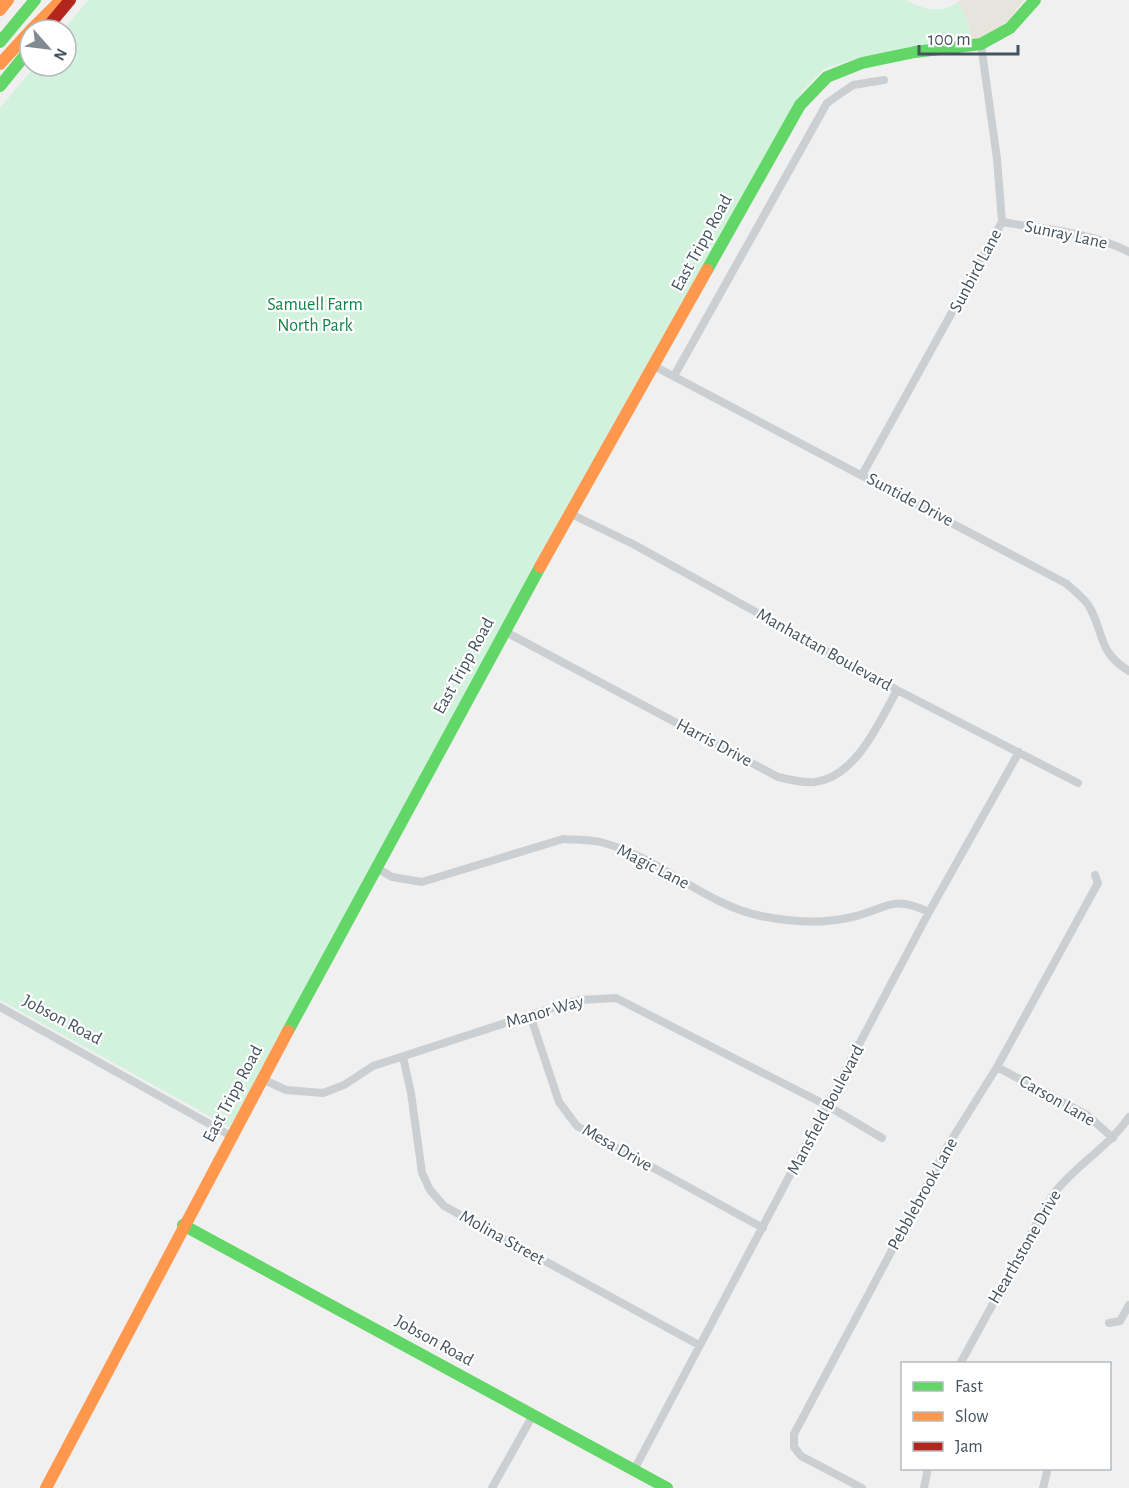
<svg xmlns="http://www.w3.org/2000/svg" width="1129" height="1488" font-family="'Alegreya Sans',sans-serif">
<rect width="100%" height="100%" fill="#f1f0f0"/>
<!-- commercial -->
<path fill="#e6e4dd" d="M 960,0 L 1024,0 L 1008,21 L 989,35 L 970,41 L 969,24 L 958,2 Z"/>
<!-- green -->
<path fill="#d3f2de" d="M 88,0 L 906,0 C 925,10 939,14 958,2 L 969,24 L 970,41 L 860,57 L 824,69 L 802,92 L 231,1128 L 0,1000 L 0,108 L 35,66 L 66,66 L 64,30 Z"/>
<g fill="none" stroke-linecap="round" stroke-linejoin="round">
<!-- street -->
<path stroke="#cbcfd1" stroke-width="8" d="M 1002,222 C 1043,229 1092,232 1129,252
M 654,366 L 1067,584 C 1074,591 1086,599 1090,608 C 1105,636 1098,652 1129,671
M 674,376 L 827,103 L 853,85 L 884,80
M 862,475 L 1002,222 L 997,159 L 981,44
M 571,514 L 633,544 L 897,690 L 1078,783
M 504,631 L 778,777 C 790,780 803,783 815,782 C 856,777 880,721 897,690
M 375,867 L 392,877 L 422,882 L 563,839 C 576,840 591,839 604,843 C 660,858 704,904 761,916 C 790,922 823,924 852,917 C 888,909 890,894 929,912
M 0,1007 L 231,1136
M 530,1015 L 559,1102 L 577,1126 L 763,1228
M 403,1057 L 411,1093 L 422,1173 L 430,1190 L 444,1206 L 699,1345
M 997,1067 L 1087,1115 L 1113,1138
M 262,1079 L 286,1090 L 323,1093 L 344,1085 L 373,1066 L 530,1015 L 579,1000 L 616,998 L 828,1106 L 882,1138
M 1109,1323 L 1120,1321 L 1129,1305
M 960,1364 L 1052,1196 C 1074,1166 1108,1148 1129,1117
M 634,1470 L 929,912 L 1019,752
M 492,1488 L 533,1415
M 862,1488 L 801,1456 L 794,1447 L 794,1434 L 947,1147 L 997,1067 L 1098,883 L 1095,875
M 924,1488 L 928,1468
M 1043,1488 L 1048,1468"/>
<!-- fast -->
<path stroke="#63d668" stroke-width="12" d="M 0,42 L 35,0
M 0,86 L 30,49
M 707,270 L 800,105 L 827,77 L 862,63 L 915,52 L 981,44 L 1010,28 L 1035,0
M 288,1031 L 540,567
M 183,1225 L 667,1488"/>
<!-- slow -->
<path stroke="#ff974d" stroke-width="12" d="M 0,10 L 8,0
M 31,30 L 61,0
M 0,64 L 30,31
M 540,567 L 707,270
M 46,1488 L 288,1031"/>
<!-- jam -->
<path stroke="#b3261e" stroke-width="12" d="M 45,30 L 70,0"/>
</g>
<g text-anchor="middle" dominant-baseline="central" stroke-width="4.5" stroke-linejoin="round" paint-order="stroke">
<!-- street labels -->
<g font-size="18" fill="#45535f" stroke="#fff">
<text transform="translate(1066 235) rotate(12)">Sunray Lane</text>
<text transform="translate(702 243) rotate(-61)">East Tripp Road</text>
<text transform="translate(976 271) rotate(-62)">Sunbird Lane</text>
<text transform="translate(910 500) rotate(28)">Suntide Drive</text>
<text transform="translate(824 650) rotate(29)">Manhattan Boulevard</text>
<text transform="translate(464 666) rotate(-61)">East Tripp Road</text>
<text transform="translate(714 743) rotate(28)">Harris Drive</text>
<text transform="translate(653 867) rotate(27)">Magic Lane</text>
<text transform="translate(545 1012) rotate(-16)">Manor Way</text>
<text transform="translate(62 1020) rotate(28)">Jobson Road</text>
<text transform="translate(233 1094) rotate(-62)">East Tripp Road</text>
<text transform="translate(1057 1101) rotate(30)">Carson Lane</text>
<text transform="translate(826 1110) rotate(-62)">Mansfield Boulevard</text>
<text transform="translate(617 1148) rotate(30)">Mesa Drive</text>
<text transform="translate(923 1194) rotate(-61)">Pebblebrook Lane</text>
<text transform="translate(502 1238) rotate(29)">Molina Street</text>
<text transform="translate(1025 1247) rotate(-60)">Hearthstone Drive</text>
<text transform="translate(434 1341) rotate(29)">Jobson Road</text>
</g>
<!-- park labels -->
<g font-size="18" fill="#0f874b" stroke="#fff">
<text x="315" y="305">Samuell Farm<tspan x="315" dy="21">North Park</tspan></text>
</g>
</g>
<!-- legend -->
<rect x="901" y="1362" width="210" height="108" fill="#ffffff" stroke="#b5babf" stroke-width="1.5"/>
<rect x="913" y="1382" width="30" height="9" fill="#63d668" stroke="#b5babf" stroke-width="1.5"/>
<text x="955" y="1392" font-size="18" fill="#45535f">Fast</text>
<rect x="913" y="1412" width="30" height="9" fill="#ff974d" stroke="#b5babf" stroke-width="1.5"/>
<text x="955" y="1422" font-size="18" fill="#45535f">Slow</text>
<rect x="913" y="1442" width="30" height="9" fill="#b3261e" stroke="#b5babf" stroke-width="1.5"/>
<text x="955" y="1452" font-size="18" fill="#45535f">Jam</text>
<!-- north arrow -->
<g transform="translate(48 48) rotate(118)"><circle r="28" fill="#ffffff" stroke="#b5babf" stroke-width="1.5"/>
<path d="M0-4.5L10 22L0 15L-10 22Z" fill="#818a92"/>
<text y="-9" font-size="16" font-weight="bold" text-anchor="middle" fill="#45535f">N</text>
</g>
<!-- scale -->
<path d="M919 45v9h99v-9" fill="none" stroke="#45535f" stroke-width="3"/>
<text x="928" y="45" font-size="18" fill="#45535f" stroke="#ffffff" stroke-width="4.5" paint-order="stroke">100 m</text>
</svg>
